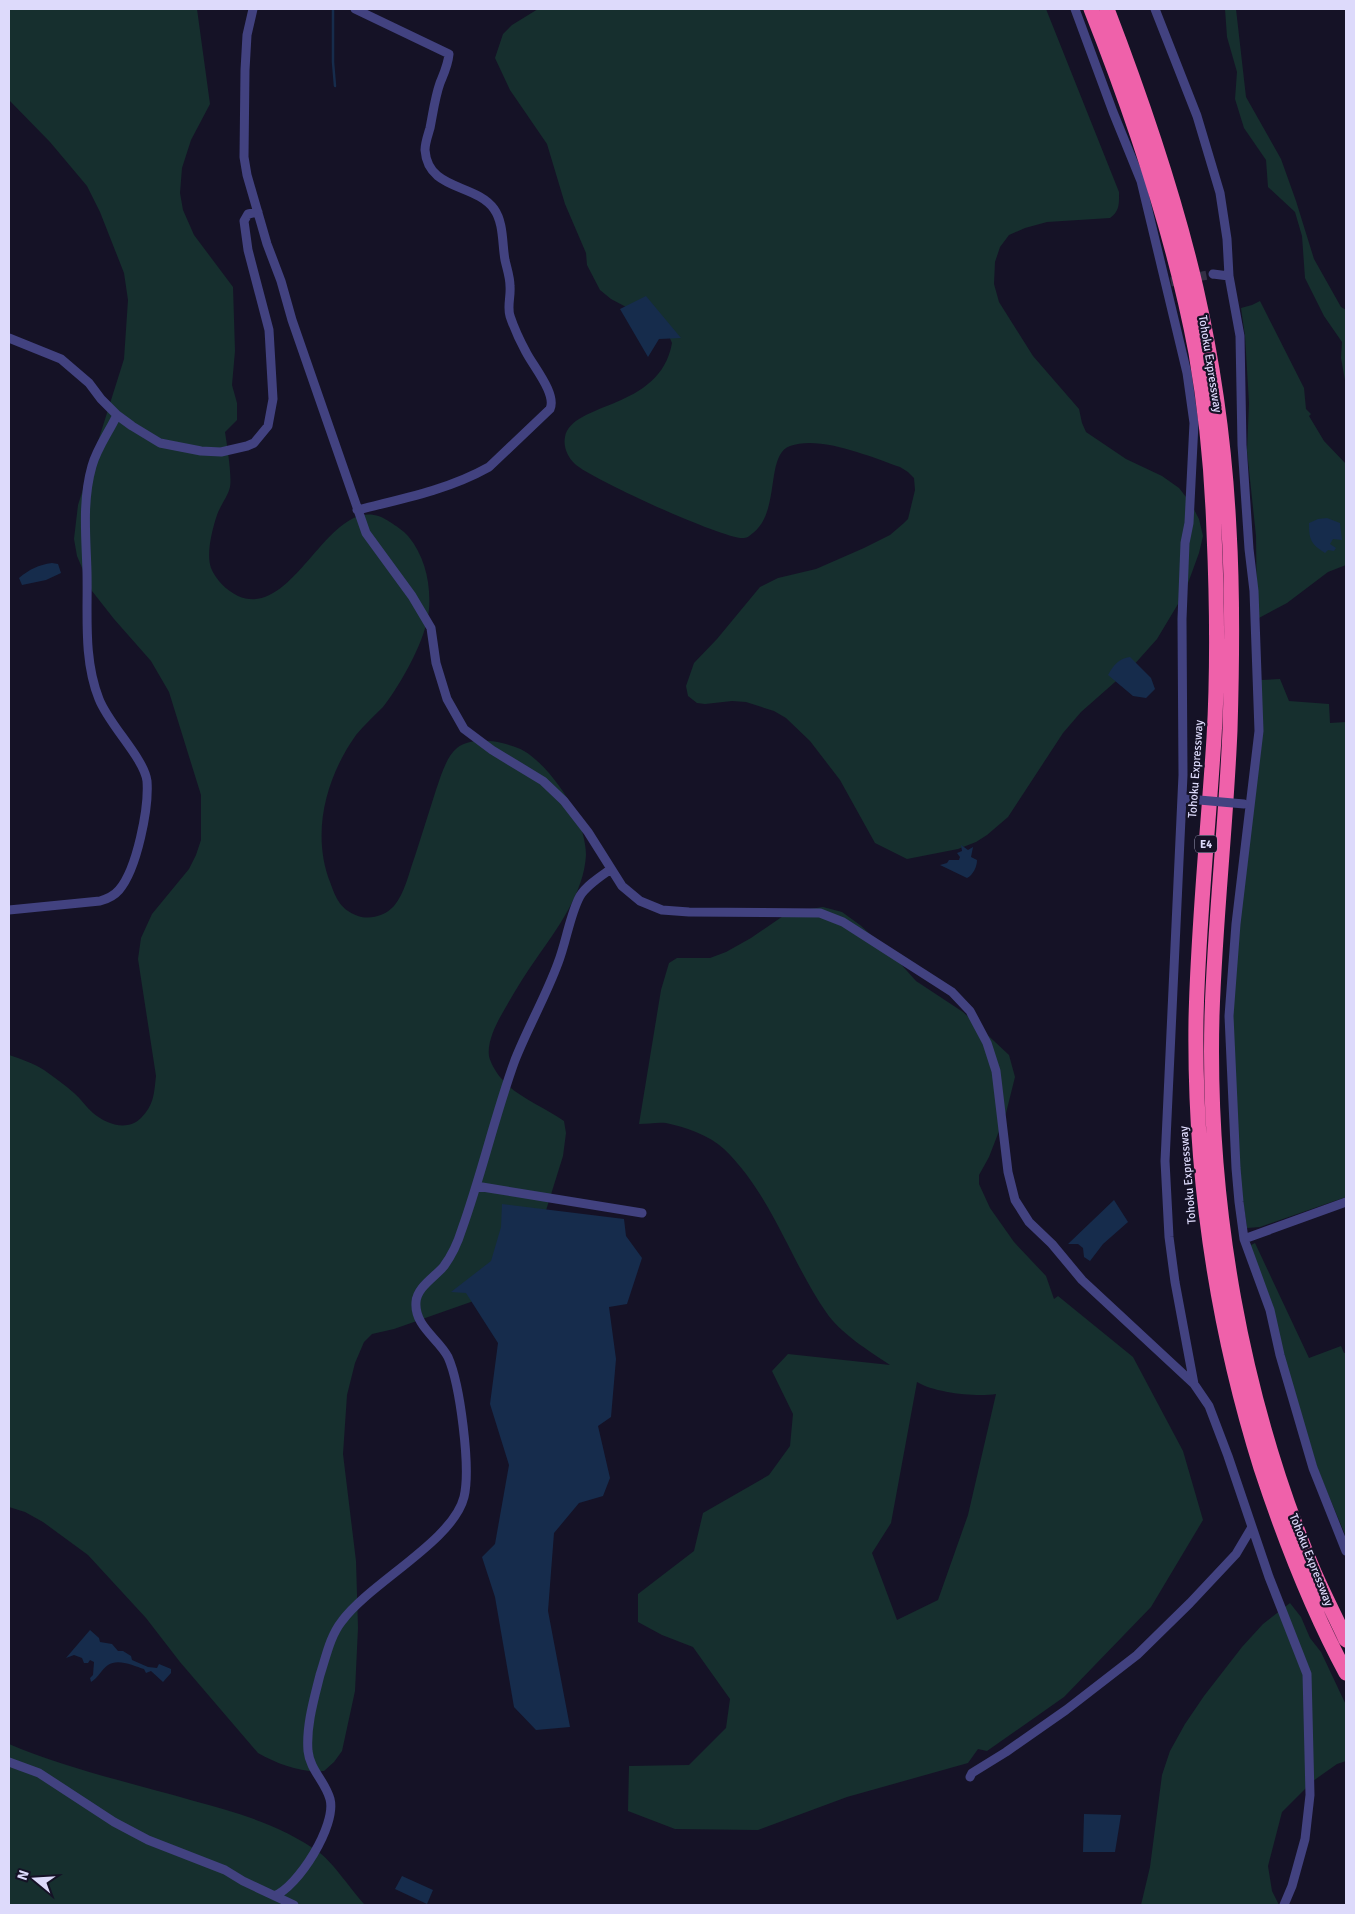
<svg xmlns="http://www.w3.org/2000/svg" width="1355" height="1914" font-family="Signika,sans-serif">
<rect width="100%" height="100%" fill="#151226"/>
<!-- green -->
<path fill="#162f2e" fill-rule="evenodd" d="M 9,9 L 197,9 L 210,104 L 191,140 L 182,168 L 180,193 L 183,210 L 194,235 L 233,287 L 235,351 L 232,385 L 237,403 L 237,420 L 225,432 C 227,445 232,476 230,487 C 228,496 220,506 217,515 C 212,530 206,554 211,568 C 216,580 226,590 238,596 C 297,622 332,481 390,522 C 396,526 404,531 408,536 C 425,556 431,584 429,609 C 427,638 401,684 383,707 C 374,716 364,725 356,735 C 326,777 311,833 330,882 C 336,899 341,910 358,916 C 370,920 385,916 394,906 C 405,893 409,872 415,856 C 422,834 429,812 436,790 C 441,776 446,757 457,748 C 469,739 488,740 502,743 C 509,745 518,747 524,751 C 543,762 564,790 574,810 C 580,822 586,841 586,855 C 584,893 557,929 536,959 C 524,976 513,994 503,1012 C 496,1024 487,1042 489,1056 C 490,1062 496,1072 500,1077 C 516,1097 543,1106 564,1121 L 566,1133 L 563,1156 L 543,1220 L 502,1291 L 394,1329 L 372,1334 L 364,1342 L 355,1363 L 347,1395 L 343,1454 L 356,1561 L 358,1628 L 355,1691 L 342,1751 L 334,1762 L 324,1771 C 300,1773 278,1764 258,1753 L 180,1662 L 146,1618 L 88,1555 L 43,1522 L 25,1512 L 9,1507 L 9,1055 C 21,1059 33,1063 44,1070 C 54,1077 65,1085 74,1093 C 81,1099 86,1107 93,1113 C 106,1124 127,1132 141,1118 C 154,1105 154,1094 156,1076 L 138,959 L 141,938 L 152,914 L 189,869 L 196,855 L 201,840 L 201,795 L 169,692 L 151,661 L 114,619 L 92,591 L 77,556 L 74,539 L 78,505 L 124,359 L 128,300 L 124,273 L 100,212 L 87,186 L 50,142 L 9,100 Z
M 538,9 L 1046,9 L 1119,192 C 1119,203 1120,211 1110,218 L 1047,222 L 1025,228 L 1009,235 L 1000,247 L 995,262 L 994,284 L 999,302 L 1033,356 L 1079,409 L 1082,423 L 1086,432 L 1126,459 L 1162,476 L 1179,488 L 1190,502 L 1199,519 L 1203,536 L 1199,553 L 1184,594 L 1157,639 L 1132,667 L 1081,712 L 1063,733 L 1008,817 L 987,835 L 976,842 L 958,849 L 907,859 L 875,843 L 840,780 L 810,741 L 786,718 L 774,711 L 746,702 L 732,701 L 705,704 L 697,703 L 688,696 L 686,686 L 694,663 L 717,639 L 760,587 L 778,578 L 816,569 L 864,548 L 890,535 L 904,523 L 908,519 L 915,490 L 914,478 L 908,472 L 900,467 C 871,457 820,435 790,446 C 765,455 781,511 753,533 C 750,535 748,538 744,538 C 727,541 589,478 575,464 C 568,458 563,447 565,437 C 572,401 660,411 672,343 L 669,336 L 628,308 L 611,299 L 600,290 L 587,265 L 586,253 L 565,204 L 547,144 L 510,90 L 495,58 L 503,34 L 512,25 Z
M 1225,9 L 1236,9 L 1246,97 L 1281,159 L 1296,201 L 1314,259 L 1341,307 L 1346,310 L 1346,386 L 1341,358 L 1342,342 L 1324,316 L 1305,278 L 1302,236 L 1295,212 L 1268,187 L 1266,160 L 1244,128 L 1235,99 L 1237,72 L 1227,37 Z
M 1260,301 L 1304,388 L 1306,409 L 1311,414 L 1309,416 L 1324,441 L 1346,464 L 1346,565 L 1328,572 L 1287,603 L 1257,619 L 1256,536 L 1247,451 L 1249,403 L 1245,336 L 1241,308 L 1252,305 Z
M 1280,679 L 1289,701 L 1329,704 L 1330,723 L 1346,722 L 1346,1197 L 1260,1227 L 1247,1228 L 1238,1166 L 1231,1016 L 1261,680 Z
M 823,907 L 842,912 L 860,925 L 890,952 L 916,981 L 963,1012 L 1009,1055 L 1015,1077 L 1006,1113 L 989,1157 L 979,1175 L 979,1184 L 990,1208 L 1014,1242 L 1046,1276 L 1054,1299 L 1058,1296 L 1133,1357 L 1183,1451 L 1203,1520 L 1151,1607 L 1064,1697 L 987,1751 L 978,1749 L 968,1763 L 847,1797 L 758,1830 L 675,1829 L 628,1811 L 629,1766 L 689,1765 L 726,1728 L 730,1699 L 693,1647 L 662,1635 L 638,1622 L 638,1594 L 694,1551 L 703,1513 L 769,1475 L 790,1446 L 793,1414 L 772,1371 L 788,1354 L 890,1365 C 869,1351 840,1333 826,1312 C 790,1260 771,1194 724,1149 C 709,1135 685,1127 666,1123 C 657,1122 648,1124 639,1124 L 661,990 L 669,963 L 677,958 L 710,958 L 726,952 L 751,938 L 789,912 ZM 917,1382 C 935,1393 976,1397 996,1394 L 968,1515 L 938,1600 L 897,1620 L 872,1553 L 891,1523 Z
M 1255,1243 L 1309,1358 L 1341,1346 L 1344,1353 L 1346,1353 L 1346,1537 L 1318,1470 L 1249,1246 Z
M 1290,1603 L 1301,1617 L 1310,1638 L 1321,1652 L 1346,1705 L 1346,1761 L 1337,1764 L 1313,1781 L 1282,1812 L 1268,1866 L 1272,1891 L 1279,1905 L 1141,1905 L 1150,1867 L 1162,1775 L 1170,1751 L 1185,1724 L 1204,1696 L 1242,1647 L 1263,1624 Z
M 9,1744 C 68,1769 132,1783 194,1801 C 239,1813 283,1826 320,1853 C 334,1864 352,1891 365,1905 L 9,1905 Z"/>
<!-- water -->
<path fill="#162c4c" d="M 646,296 L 681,338 L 659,339 L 648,357 L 620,309 Z
M 1327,518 L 1340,523 L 1342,540 L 1333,539 L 1330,544 L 1336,548 L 1334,551 L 1328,550 L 1325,553 C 1311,544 1309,540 1309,523 L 1318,519 Z
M 52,563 L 58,564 L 61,573 L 46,580 L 22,585 L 19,578 C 30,569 38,565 52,563 Z
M 1130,657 L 1151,678 L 1155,689 L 1146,698 L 1133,696 L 1108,675 C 1113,666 1119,658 1130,657 Z
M 961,845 L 968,850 L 973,847 L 971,857 L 977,860 C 977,867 973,875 967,878 L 940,865 L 947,863 L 949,860 L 959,860 L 960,857 L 957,853 L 962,851 Z
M 1114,1200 L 1128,1222 L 1103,1244 L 1090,1261 L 1084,1257 L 1083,1248 L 1078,1244 L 1068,1244 Z
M 502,1204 L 624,1219 L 626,1236 L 642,1258 L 627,1304 L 609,1307 L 616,1359 L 611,1417 L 598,1426 L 610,1478 L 603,1496 L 579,1503 L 554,1533 L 548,1611 L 570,1727 L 536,1730 L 514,1707 L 495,1597 L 482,1557 L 495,1544 L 509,1465 L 490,1404 L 498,1343 L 466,1293 L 451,1292 L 491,1261 L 501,1227 Z
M 90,1630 L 99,1638 L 100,1642 L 112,1644 L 118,1651 L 123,1651 L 131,1656 L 132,1660 L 148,1667 L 157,1668 L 159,1664 L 171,1669 L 171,1673 L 163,1682 L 151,1671 L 146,1673 L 144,1669 C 134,1666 118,1658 108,1665 C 102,1669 98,1678 91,1682 L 90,1678 L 93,1675 L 94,1662 L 90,1660 L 88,1663 L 84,1663 L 82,1658 L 74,1655 L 66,1658 Z
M 1084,1814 L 1121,1815 L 1115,1852 L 1083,1852 Z
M 402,1876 L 433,1890 L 427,1904 L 395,1889 Z"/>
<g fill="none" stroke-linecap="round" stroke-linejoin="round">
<!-- stream -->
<path stroke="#162c4c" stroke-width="2.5" d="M 333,9 L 333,62 L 335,86"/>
<!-- street-tunnel -->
<path stroke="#333046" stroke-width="9" stroke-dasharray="9 4.5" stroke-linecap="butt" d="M 1171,282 L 1213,274"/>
<!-- street -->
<path stroke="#424280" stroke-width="9" d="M 253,9 L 247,35 L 245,70 L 244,157 L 247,175 L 267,244 L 281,281 L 292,320 L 366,533 L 412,596 L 431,628 L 436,663 L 447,699 L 464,729 L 492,750 L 543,781 L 564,801 L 588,832 L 622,886 L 640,901 L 662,910 L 689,912 L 820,913 L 843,922 L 952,992 L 970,1011 L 987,1043 L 996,1071 L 1008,1172 L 1015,1200 L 1029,1222 L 1052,1244 L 1082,1280 L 1194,1384 L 1209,1406 L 1228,1456 L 1269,1577 L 1307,1674 L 1310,1795 L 1305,1839 L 1292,1886 L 1284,1905
M 355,9 L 449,54 C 448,65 444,73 440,83 C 435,97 433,113 430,128 C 428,135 425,143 425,150 C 428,191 475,183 494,209 C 504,223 502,244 505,260 C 507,269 510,277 510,286 C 511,297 507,306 510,316 C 514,328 520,341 526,352 C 533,366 557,394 550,409 L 489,467 C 448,490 402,499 357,510
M 1075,9 L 1113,112 L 1141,181 L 1187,373 L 1194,423 L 1189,523 L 1185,543 L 1182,619 L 1183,775 L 1165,1161 L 1169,1237 L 1175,1282 L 1194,1384
M 1155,9 L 1197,116 L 1220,193 L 1227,239 L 1229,276 L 1240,336 L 1242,445 L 1249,549 L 1254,591 L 1259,731 L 1236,924 L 1229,1016 L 1236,1168 L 1239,1202 L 1244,1239 L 1270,1310 L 1280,1355 L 1313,1468 L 1346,1551
M 1213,274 L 1229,276
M 9,338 L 61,359 L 89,383 L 101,399 L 117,415 L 132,426 L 160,443 L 201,451 L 221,452 L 247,446 L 254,443 L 268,426 L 273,399 L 269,330 L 248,250 L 244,221 L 248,214 L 258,212
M 9,910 L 100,901 C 107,899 114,896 119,890 C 137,869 149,808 147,781 C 144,758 109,725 99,699 C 83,659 88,614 87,572 C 86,536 82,501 92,466 C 97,448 109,432 117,415
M 476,1186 L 642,1213
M 1244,1239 L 1346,1202
M 9,1762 L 39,1773 L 114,1822 L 148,1840 L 225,1870 L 243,1881 L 294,1905
M 970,1777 L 972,1773 L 1006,1752 L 1066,1710 L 1137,1655 L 1190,1603 L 1236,1554 L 1252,1527
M 274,1896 C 298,1887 337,1825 330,1799 C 325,1781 310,1770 308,1751 C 306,1726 314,1699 320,1675 C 326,1657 330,1636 342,1621 C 371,1582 453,1541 464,1497 C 471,1468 460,1384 448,1357 C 439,1339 414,1326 416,1302 C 417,1287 435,1277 444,1266 C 452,1255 458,1242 462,1229 C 482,1173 495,1115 515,1060 C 528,1027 546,996 558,963 C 566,943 570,914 580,896 C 587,885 600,877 611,869"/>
<!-- highway -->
<path stroke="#ef61aa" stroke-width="15" d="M 1091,9 C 1135,120 1174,235 1196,353 C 1206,411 1212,473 1214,532 C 1217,600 1218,669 1214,738 C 1208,832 1198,926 1196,1020 C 1194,1174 1215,1321 1261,1468 C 1284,1538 1311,1608 1346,1673
M 1107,9 C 1142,100 1174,193 1196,288 C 1214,367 1225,448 1229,529 C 1233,596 1232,663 1230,730 C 1226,825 1215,920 1212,1015 C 1207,1204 1241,1397 1314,1572 C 1324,1595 1336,1618 1346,1640"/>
<!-- street-bridge -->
<path stroke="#424280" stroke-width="9" d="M 1188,799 L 1244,804"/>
</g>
<g text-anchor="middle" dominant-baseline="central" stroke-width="4.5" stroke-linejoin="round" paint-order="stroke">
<!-- shield labels -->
<rect fill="#151226" stroke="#a19ebb" stroke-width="1" x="1195" y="835.5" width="22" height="17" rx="4"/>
<g font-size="11" font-weight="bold" fill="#dddafb">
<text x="1206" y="844">E4</text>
</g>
<!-- street labels -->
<g font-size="12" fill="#dddafb" stroke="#151226">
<text transform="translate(1210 364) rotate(81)">Tohoku Expressway</text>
<text transform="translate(1196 769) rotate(-86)">Tohoku Expressway</text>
<text transform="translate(1188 1175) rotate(-95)">Tohoku Expressway</text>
<text transform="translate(1311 1560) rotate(68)">Tohoku Expressway</text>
</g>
</g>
<!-- border -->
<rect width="1355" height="1914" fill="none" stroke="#dddafb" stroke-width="20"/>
<!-- north arrow -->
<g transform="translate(35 1879) rotate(288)" stroke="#151226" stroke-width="4" paint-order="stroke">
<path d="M0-4L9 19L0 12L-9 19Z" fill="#dddafb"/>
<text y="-8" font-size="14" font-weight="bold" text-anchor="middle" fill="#dddafb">N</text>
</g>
</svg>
